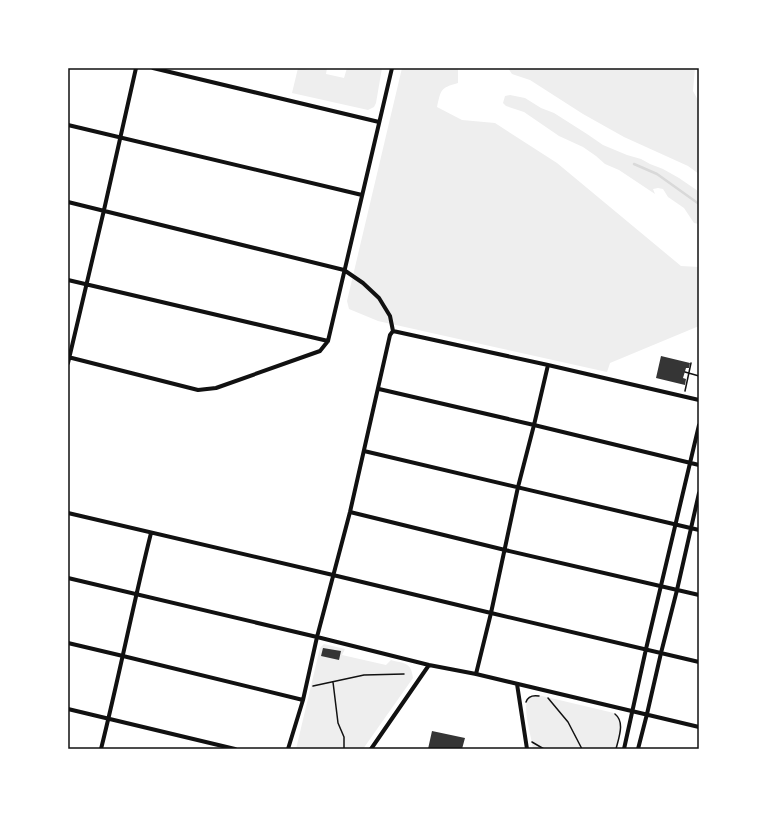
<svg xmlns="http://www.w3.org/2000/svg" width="767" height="817" font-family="Cabin,sans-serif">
<rect width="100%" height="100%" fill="#fff"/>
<!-- green -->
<path fill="#eee" d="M 298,68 L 310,70 L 311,68 L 327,68 L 326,74 L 344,78 L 347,68 L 382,68 L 376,103 L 374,107 L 368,110 L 292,93 Z
M 402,68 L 458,68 L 458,83 C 440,88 441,90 437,107 L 462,120 L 495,123 L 557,163 L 681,266 L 699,267 L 699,326 L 610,363 L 607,372 L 378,321 L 349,309 L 347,301 Z
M 508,68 L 695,68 L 693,91 L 699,102 L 699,174 L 688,166 L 624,137 L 583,114 L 530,80 L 512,74 Z
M 510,95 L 525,98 L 541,108 L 554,113 L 587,134 L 603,145 L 627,155 L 641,159 L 650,164 L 663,169 L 679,178 L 698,191 L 699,192 L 699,224 L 694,223 L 684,208 L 668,197 L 663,189 L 658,188 L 653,189 L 655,194 L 619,170 L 605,164 L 596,156 L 583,147 L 559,136 L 524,112 L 506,106 L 503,103 L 505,96 Z
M 324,644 L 345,649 L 342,655 L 386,665 L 391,660 C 404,664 411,661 413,678 L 363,749 L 296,749 L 320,648 Z
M 538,695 L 614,713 C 626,722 619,737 616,749 L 533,749 C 532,738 521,705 529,698 C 531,695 534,696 538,695 Z"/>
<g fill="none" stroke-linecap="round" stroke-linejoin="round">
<!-- stream -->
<path stroke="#d9d9d9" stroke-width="2.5" d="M 634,164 L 657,174 L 699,204"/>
</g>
<!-- building -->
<path fill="#353535" d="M 661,356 L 690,363 L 689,368 L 686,368 L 683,378 L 686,379 L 685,385 L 656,378 Z
M 323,648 L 341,651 L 339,660 L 321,656 Z
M 432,731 L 465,738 L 462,749 L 428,749 Z"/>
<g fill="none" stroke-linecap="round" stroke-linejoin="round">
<!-- path -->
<path stroke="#111" stroke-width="1.5" d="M 685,372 L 699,376
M 685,391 L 691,363
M 333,682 L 338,723 L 344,737 L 344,749
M 313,686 L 364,675 L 404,674
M 548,698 L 568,722 L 582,749
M 526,702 C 528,696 533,695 539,696
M 615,714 C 625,722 619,737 616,749
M 532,742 L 544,749"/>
<!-- minor -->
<path stroke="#111" stroke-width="4" d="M 153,68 L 379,122
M 68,125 L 362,195
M 68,202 L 344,270 L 363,283 L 379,298 L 390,316 L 393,331
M 68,280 L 328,341
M 393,331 L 548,365 L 699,400
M 68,357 L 198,390 L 216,388 L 320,351 L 328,341 L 392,68
M 68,363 L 104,210 L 136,68
M 379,389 L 534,425 L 699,465
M 364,451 L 699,530
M 350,512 L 505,550 L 699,595
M 68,513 L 333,575 L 491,613 L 699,662
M 68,578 L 317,637 L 429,665 L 476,674 L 699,727
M 68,643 L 123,656 L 303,700
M 476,674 L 491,613 L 518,487 L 534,425 L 548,365
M 517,684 L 527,749
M 68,709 L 235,749
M 101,749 C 119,677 133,605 151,533
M 288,749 L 303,700 L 317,637 L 350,512 L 390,335 L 393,331
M 371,749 L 429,665
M 624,749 L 646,649 L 699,425
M 638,749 L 647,714 L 661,653 L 677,590 L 699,493"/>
</g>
<!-- border -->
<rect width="767" height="817" fill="none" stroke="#ffffff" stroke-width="138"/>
<rect x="69" y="69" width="629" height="679" fill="none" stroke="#111" stroke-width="1.5"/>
</svg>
